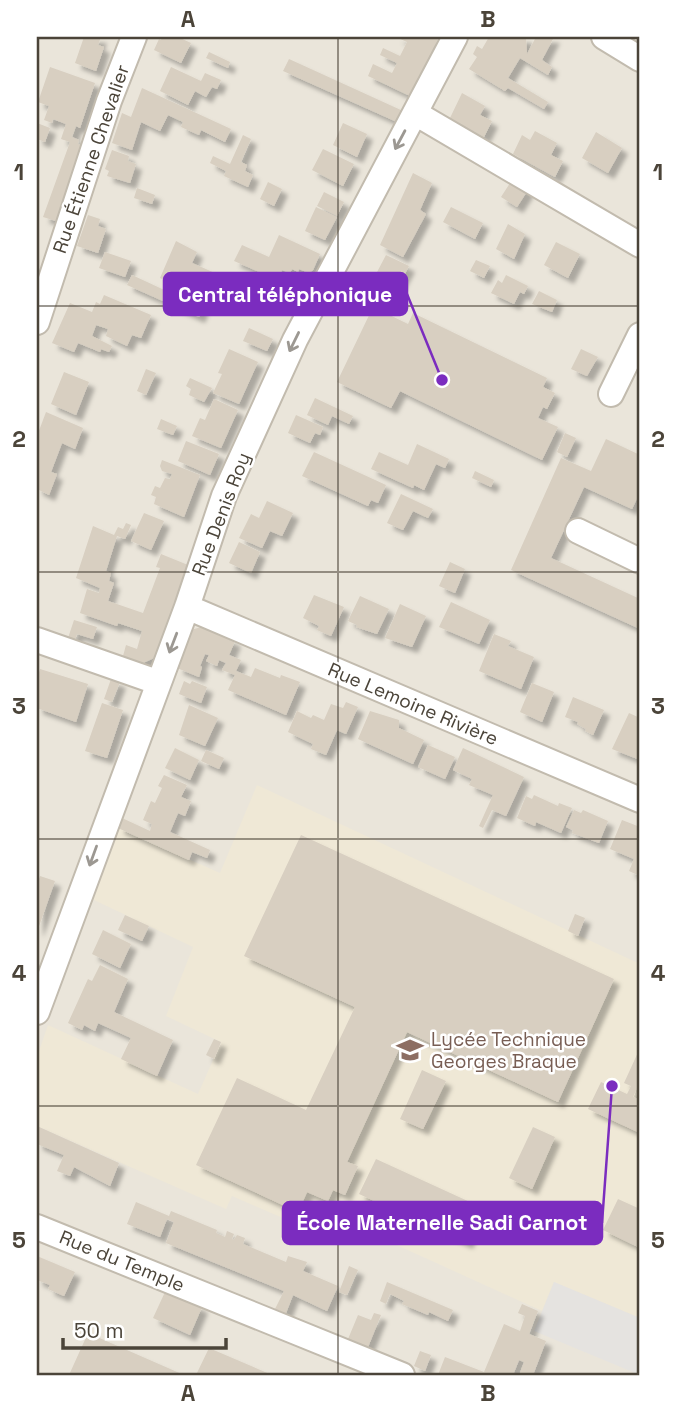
<svg xmlns="http://www.w3.org/2000/svg" width="677" height="1412" font-family="'Space Grotesk',sans-serif">
<defs>
<filter id="shadow"><feDropShadow dx="6" dy="6" stdDeviation="2" flood-color="#0004"/></filter>
</defs>
<rect width="100%" height="100%" fill="#f6f3ec"/>
<!-- residential -->
<path fill="#eae5da" d="M 37,37 L 640,37 L 640,1375 L 37,1375 Z"/>
<!-- education -->
<path fill="#efe8d6" d="M 257,785 L 640,964 L 640,1318 L 554,1282 L 542,1311 L 315,1208 L 306,1228 L 232,1196 L 226,1209 L 37,1126 L 37,1057 L 48,1025 L 198,1094 L 221,1042 L 166,1016 L 193,947 L 92,899 L 118,828 L 220,873 Z"/>
<!-- parking -->
<path fill="#e5e3e0" d="M 554,1282 L 640,1318 L 640,1375 L 534,1331 Z"/>
<!-- building -->
<path fill="#d8cfc1" filter="url(#shadow)" d="M 84,37 L 101,37 L 98,45 L 104,47 L 96,71 L 75,63 Z
M 162,37 L 178,37 L 191,43 L 181,63 L 154,50 L 159,39 L 161,40 Z
M 396,37 L 439,37 L 410,96 L 368,76 L 373,64 L 392,73 L 397,63 L 380,55 L 383,48 L 400,56 L 407,42 Z
M 489,37 L 526,37 L 527,54 L 536,37 L 554,37 L 542,60 L 552,67 L 548,75 L 520,58 L 508,78 L 548,102 L 544,109 L 508,88 L 505,91 L 469,69 L 477,57 L 473,54 L 477,46 L 482,49 Z
M 209,52 L 230,62 L 228,68 L 206,58 Z
M 289,59 L 403,111 L 397,122 L 283,71 Z
M 50,67 L 95,83 L 80,128 L 76,126 L 72,137 L 79,140 L 78,144 L 84,147 L 79,160 L 77,160 L 56,221 L 43,217 L 70,142 L 61,139 L 66,124 L 53,119 L 52,123 L 44,120 L 49,106 L 38,102 Z
M 171,67 L 201,81 L 205,73 L 221,80 L 217,89 L 212,87 L 206,97 L 195,91 L 188,105 L 160,91 Z
M 142,88 L 231,129 L 225,142 L 201,130 L 199,135 L 181,127 L 183,122 L 168,115 L 160,131 L 141,122 L 132,150 L 112,143 L 122,113 L 131,117 Z
M 462,93 L 485,106 L 480,115 L 492,121 L 484,137 L 450,118 Z
M 37,123 L 50,128 L 45,142 L 37,139 Z
M 343,123 L 367,134 L 357,157 L 333,145 Z
M 535,131 L 557,143 L 551,155 L 563,161 L 555,177 L 513,154 L 522,135 L 530,140 Z
M 596,132 L 622,148 L 608,173 L 582,158 Z
M 243,135 L 251,139 L 241,162 L 247,165 L 245,171 L 253,175 L 248,187 L 224,176 L 226,171 L 210,163 L 213,156 L 230,164 Z
M 323,149 L 354,164 L 343,186 L 312,170 Z
M 112,150 L 129,156 L 128,161 L 136,164 L 130,183 L 107,176 L 109,171 L 105,169 Z
M 413,173 L 432,183 L 420,210 L 426,214 L 403,257 L 380,245 Z
M 512,180 L 528,190 L 517,207 L 501,197 Z
M 268,182 L 282,189 L 274,206 L 260,199 Z
M 137,188 L 155,195 L 152,204 L 134,198 Z
M 324,192 L 344,202 L 337,216 L 317,206 Z
M 316,207 L 337,217 L 325,240 L 305,231 Z
M 451,207 L 483,223 L 475,239 L 443,222 Z
M 88,215 L 100,219 L 98,226 L 106,229 L 98,253 L 77,246 Z
M 508,224 L 525,234 L 514,259 L 496,249 Z
M 279,235 L 320,254 L 313,270 L 309,273 L 299,269 L 298,272 L 292,269 L 290,273 L 282,270 L 278,280 L 234,261 L 242,245 L 269,257 Z
M 176,241 L 197,252 L 192,263 L 231,280 L 220,305 L 160,278 Z
M 556,242 L 580,254 L 568,278 L 544,265 Z
M 105,252 L 131,261 L 125,277 L 99,268 Z
M 386,255 L 409,266 L 399,285 L 376,274 Z
M 476,260 L 490,266 L 484,278 L 470,271 Z
M 132,275 L 203,308 L 199,317 L 127,285 Z
M 506,275 L 528,286 L 524,294 L 520,292 L 514,304 L 491,293 L 498,280 L 502,283 Z
M 539,291 L 557,300 L 552,312 L 532,304 Z
M 104,295 L 151,315 L 141,338 L 132,335 L 127,346 L 106,336 L 108,329 L 96,325 L 92,336 L 112,346 L 109,352 L 101,349 L 100,352 L 78,343 L 74,352 L 52,343 L 70,303 L 92,312 L 96,302 L 100,304 Z
M 373,307 L 408,324 L 413,313 L 547,378 L 543,387 L 555,393 L 547,409 L 543,407 L 538,418 L 558,427 L 542,460 L 400,391 L 391,408 L 337,382 Z
M 249,328 L 273,339 L 267,351 L 243,341 Z
M 229,349 L 258,362 L 239,404 L 213,393 L 222,374 L 218,373 Z
M 581,349 L 598,357 L 587,376 L 571,369 Z
M 146,369 L 156,373 L 146,395 L 137,391 Z
M 64,372 L 89,382 L 76,415 L 51,404 Z
M 190,378 L 212,388 L 204,402 L 189,395 L 191,389 L 186,386 Z
M 315,398 L 353,416 L 349,424 L 332,416 L 328,425 L 307,415 Z
M 214,399 L 238,410 L 221,448 L 192,436 L 200,418 L 205,420 Z
M 46,412 L 83,428 L 75,449 L 62,443 L 51,472 L 57,474 L 49,495 L 37,489 L 37,436 Z
M 296,415 L 323,427 L 320,435 L 315,433 L 310,443 L 288,433 Z
M 161,419 L 177,426 L 173,435 L 157,429 Z
M 565,433 L 576,438 L 567,457 L 557,452 Z
M 606,439 L 640,455 L 640,492 L 632,509 L 584,487 L 551,558 L 640,599 L 640,629 L 511,570 L 561,458 L 591,471 Z
M 186,441 L 219,454 L 210,475 L 178,461 Z
M 417,444 L 449,459 L 445,468 L 436,464 L 424,490 L 414,485 L 413,488 L 371,469 L 379,452 L 408,465 Z
M 314,452 L 386,485 L 378,503 L 371,500 L 368,506 L 302,476 Z
M 162,460 L 200,475 L 184,517 L 154,504 L 156,497 L 151,495 L 155,486 L 160,488 L 165,478 L 170,479 L 172,474 L 162,471 L 160,466 Z
M 475,471 L 494,480 L 491,487 L 472,478 Z
M 401,494 L 433,509 L 428,518 L 413,511 L 403,530 L 387,523 Z
M 267,501 L 293,513 L 282,536 L 270,531 L 262,548 L 239,538 L 251,514 L 259,518 Z
M 144,513 L 164,521 L 151,550 L 131,541 Z
M 126,523 L 131,525 L 125,539 L 117,536 L 106,571 L 111,573 L 109,581 L 114,583 L 108,601 L 143,613 L 160,568 L 156,567 L 161,554 L 188,565 L 154,658 L 143,663 L 123,656 L 126,645 L 137,649 L 142,631 L 118,623 L 117,626 L 80,613 L 87,589 L 99,593 L 100,588 L 76,578 L 93,526 L 114,535 L 118,527 L 123,529 Z
M 239,542 L 260,552 L 251,573 L 229,563 Z
M 450,562 L 465,569 L 455,593 L 439,586 Z
M 314,595 L 344,607 L 331,636 L 317,630 L 319,626 L 303,618 Z
M 360,596 L 389,609 L 377,634 L 356,627 L 357,625 L 348,621 Z
M 451,602 L 490,620 L 479,644 L 439,627 Z
M 400,604 L 426,616 L 412,647 L 385,638 Z
M 74,620 L 97,627 L 93,639 L 77,634 L 75,640 L 68,638 Z
M 201,627 L 235,641 L 229,655 L 241,660 L 236,671 L 251,677 L 255,668 L 280,678 L 281,675 L 300,682 L 286,715 L 228,690 L 235,675 L 222,670 L 226,663 L 219,660 L 217,666 L 206,661 L 209,655 L 205,654 L 200,666 L 202,667 L 199,677 L 177,668 L 191,630 Z
M 494,634 L 511,641 L 508,646 L 534,657 L 521,689 L 479,671 Z
M 40,669 L 88,684 L 76,722 L 37,708 L 37,679 Z
M 111,679 L 120,682 L 112,702 L 104,699 Z
M 184,681 L 190,684 L 192,681 L 207,687 L 201,703 L 179,694 Z
M 532,683 L 554,692 L 542,722 L 520,712 Z
M 573,697 L 604,710 L 593,735 L 585,731 L 586,729 L 577,724 L 578,722 L 565,717 Z
M 346,702 L 358,707 L 346,734 L 337,730 L 326,755 L 311,749 L 313,744 L 288,732 L 297,711 L 311,718 L 313,715 L 324,720 L 331,704 L 343,708 Z
M 102,703 L 123,710 L 107,758 L 85,751 Z
M 189,705 L 218,718 L 205,746 L 179,735 Z
M 370,711 L 399,720 L 399,728 L 424,740 L 413,764 L 358,739 Z
M 629,713 L 640,718 L 640,760 L 612,749 Z
M 428,745 L 455,757 L 445,779 L 418,767 Z
M 175,748 L 199,760 L 190,780 L 165,768 Z
M 463,748 L 524,777 L 506,816 L 492,810 L 483,828 L 479,826 L 493,795 L 469,785 L 472,779 L 453,770 Z
M 206,750 L 224,758 L 219,769 L 201,761 Z
M 164,775 L 187,785 L 181,797 L 191,801 L 185,816 L 178,813 L 170,832 L 210,850 L 207,858 L 192,852 L 189,860 L 118,828 L 122,818 L 150,831 L 152,824 L 143,820 L 151,801 L 155,803 L 162,788 L 158,786 Z
M 534,795 L 558,806 L 559,803 L 572,808 L 561,833 L 536,822 L 535,826 L 517,818 L 526,796 L 532,799 Z
M 574,810 L 581,813 L 583,810 L 608,821 L 599,843 L 572,833 L 573,830 L 566,827 Z
M 622,820 L 640,827 L 640,876 L 629,871 L 634,859 L 610,849 Z
M 301,835 L 614,979 L 558,1102 L 407,1032 L 347,1162 L 358,1166 L 345,1195 L 333,1190 L 328,1201 L 307,1192 L 298,1212 L 196,1165 L 237,1078 L 306,1110 L 355,1007 L 244,956 Z
M 40,876 L 55,881 L 37,932 L 37,884 Z
M 575,914 L 585,918 L 578,936 L 568,931 Z
M 125,915 L 149,926 L 142,941 L 118,930 Z
M 103,930 L 131,944 L 120,968 L 92,954 Z
M 100,965 L 128,979 L 114,1012 L 173,1040 L 157,1076 L 121,1059 L 131,1038 L 98,1023 L 95,1031 L 84,1025 L 82,1030 L 68,1023 L 88,979 L 92,981 Z
M 214,1039 L 221,1042 L 214,1059 L 206,1055 Z
M 640,1048 L 640,1081 L 633,1097 L 640,1100 L 640,1133 L 588,1109 L 601,1082 L 627,1094 L 631,1086 L 624,1083 Z
M 422,1070 L 446,1081 L 423,1129 L 400,1119 Z
M 37,1126 L 119,1163 L 110,1186 L 74,1167 L 70,1176 L 57,1171 L 64,1155 L 37,1144 Z
M 533,1127 L 555,1137 L 532,1189 L 509,1178 Z
M 376,1159 L 483,1208 L 467,1243 L 359,1194 Z
M 618,1199 L 640,1209 L 640,1248 L 603,1230 Z
M 136,1202 L 169,1216 L 171,1211 L 217,1230 L 216,1233 L 225,1237 L 227,1231 L 234,1234 L 232,1239 L 234,1240 L 237,1235 L 245,1238 L 243,1244 L 286,1262 L 288,1256 L 307,1262 L 303,1271 L 338,1286 L 327,1311 L 293,1295 L 286,1313 L 275,1309 L 284,1291 L 166,1243 L 174,1222 L 167,1219 L 160,1237 L 127,1224 Z
M 37,1256 L 75,1272 L 64,1296 L 48,1289 L 50,1285 L 37,1280 Z
M 349,1266 L 358,1270 L 347,1295 L 339,1292 Z
M 387,1282 L 453,1310 L 448,1321 L 429,1312 L 428,1315 L 402,1304 L 404,1301 L 390,1294 L 386,1304 L 380,1301 Z
M 165,1292 L 202,1307 L 190,1335 L 153,1318 Z
M 522,1304 L 538,1311 L 529,1334 L 546,1341 L 533,1375 L 520,1373 L 524,1362 L 519,1360 L 513,1375 L 438,1375 L 445,1357 L 484,1372 L 504,1324 L 520,1331 L 525,1316 L 518,1313 Z
M 374,1313 L 381,1315 L 368,1347 L 348,1339 L 358,1315 L 371,1320 Z
M 88,1333 L 184,1375 L 69,1375 Z
M 209,1348 L 272,1375 L 196,1375 Z
M 420,1351 L 431,1355 L 425,1371 L 414,1366 Z"/>
<g fill="none" stroke-linecap="round" stroke-linejoin="round">
<defs>
<path id="minor" d="M 604,37 L 640,59
M 415,113 L 640,245
M 37,322 L 109,101 L 134,37
M 611,394 L 640,335
M 578,531 L 640,561
M 187,607 L 640,800
M 37,640 L 157,682
M 37,1012 L 187,607 L 224,496 L 295,340 L 455,37
M 37,1227 L 402,1375"/>
</defs>
<!-- minor casing -->
<use href="#minor" stroke="#c2bbae" stroke-width="28"/>
<!-- minor -->
<use href="#minor" stroke="#fff" stroke-width="24"/>
</g>
<!-- one-way arrows -->
<defs><path id="oneway-shaft" d="M-6 0H5M1.5-3L5.5 0L1.5 3" fill="none" stroke-width="1.6" stroke-linecap="round" stroke-linejoin="round" transform="scale(1.75)"/></defs>
<g stroke="#9c9892">
<use href="#oneway-shaft" transform="translate(400 140) rotate(118)"/>
<use href="#oneway-shaft" transform="translate(294 342) rotate(116)"/>
<use href="#oneway-shaft" transform="translate(173 643) rotate(111)"/>
<use href="#oneway-shaft" transform="translate(93 856) rotate(110)"/>
</g>
<!-- grid -->
<path fill="none" stroke="#4b4439" stroke-width="2" stroke-opacity="0.55" d="M 338,37 L 338,1375M 37,306 L 640,306M 37,572 L 640,572M 37,839 L 640,839M 37,1106 L 640,1106"/>
<!-- icons -->
<defs>
<symbol id="school-bare" viewBox="-9 -9 18 18"><path d="M0-5L7-2L0 1L-7-2ZM-4 1L0 2.5L4 1V4Q0 6-4 4Z" fill="#8d6e63" stroke="#fff" stroke-width="2.5" paint-order="stroke"/></symbol>
</defs>
<g fill-rule="evenodd">
<use href="#school-bare" x="391" y="1031" width="38" height="38"/>
</g>
<g text-anchor="middle" dominant-baseline="central" stroke-width="5" stroke-linejoin="round" paint-order="stroke">
<!-- street labels -->
<g font-size="19" fill="#4b4439" stroke="#fff">
<text transform="translate(91 159) rotate(-71)">Rue Étienne Chevalier</text>
<text transform="translate(221 514) rotate(-69)">Rue Denis Roy</text>
<text transform="translate(413 704) rotate(23)">Rue Lemoine Rivière</text>
<text transform="translate(122 1261) rotate(22)">Rue du Temple</text>
</g>
<!-- education labels -->
<g font-size="19" fill="#785e54" stroke="#fff" text-anchor="start">
<text x="431" y="1039">Lycée Technique<tspan x="431" dy="22">Georges Braque</tspan></text>
</g>
</g>
<!-- callouts -->
<path fill="none" stroke="#7b2cbf" stroke-width="2.5" d="M442 380L407 294M612 1086L602 1223"/>
<g fill="#7b2cbf" stroke="#fff" stroke-width="2.5">
<circle cx="442" cy="380" r="7"/>
<circle cx="612" cy="1086" r="7"/>
</g>
<g fill="#7b2cbf" stroke="#7b2cbf" stroke-width="2.5">
<rect x="164" y="273" width="243" height="42" rx="7"/>
<rect x="283" y="1202" width="319" height="42" rx="7"/>
</g>
<g font-size="21" text-anchor="middle" font-weight="bold" fill="#fff">
<text x="285" y="302">Central téléphonique</text>
<text x="442" y="1230">École Maternelle Sadi Carnot</text>
</g>
<!-- border -->
<rect width="677" height="1412" fill="none" stroke="#ffffff" stroke-width="77"/>
<!-- scale -->
<path d="M63 1338v10h163v-10" fill="none" stroke="#4b4439" stroke-width="3.5"/>
<text x="74" y="1338" font-size="21" fill="#4b4439" stroke="#ffffff" stroke-width="5" paint-order="stroke">50 m</text>
<rect x="38" y="38" width="600" height="1336" fill="none" stroke="#4b4439" stroke-width="2.5"/>
<g font-size="23" text-anchor="middle" font-weight="bold" fill="#4b4439">
<text x="188" y="27">A</text>
<text x="488" y="27">B</text>
<text x="19" y="180">1</text>
<text x="658" y="180">1</text>
<text x="19" y="447">2</text>
<text x="658" y="447">2</text>
<text x="19" y="714">3</text>
<text x="658" y="714">3</text>
<text x="19" y="981">4</text>
<text x="658" y="981">4</text>
<text x="19" y="1248">5</text>
<text x="658" y="1248">5</text>
<text x="188" y="1401">A</text>
<text x="488" y="1401">B</text>
</g>
</svg>
